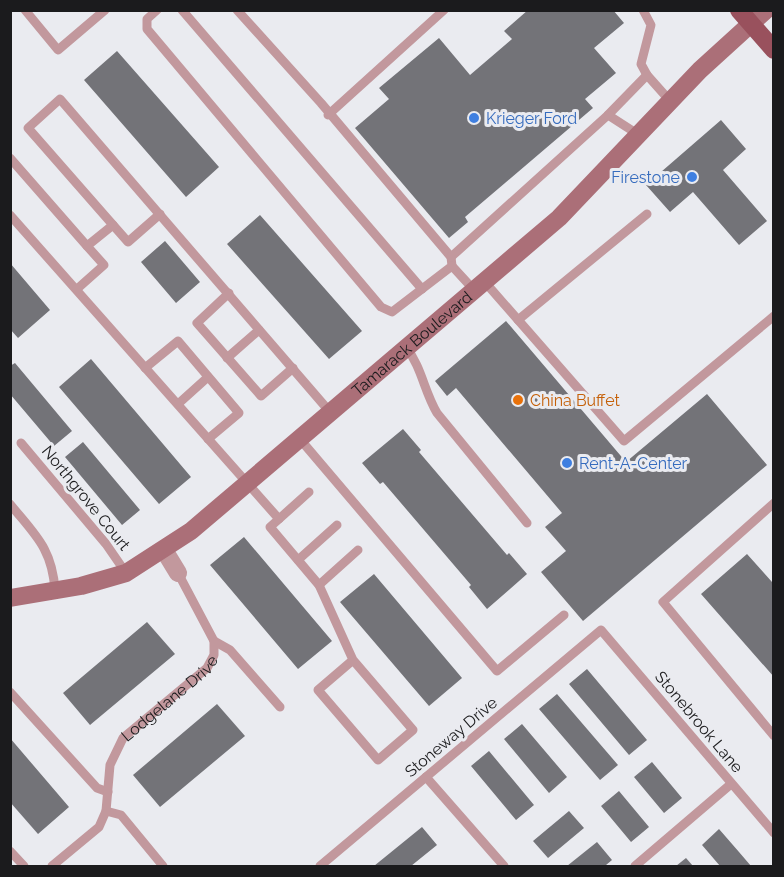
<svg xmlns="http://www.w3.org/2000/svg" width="784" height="877" font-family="Raleway,sans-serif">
<rect width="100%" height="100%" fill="#eaebf0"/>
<!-- building -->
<path fill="#737378" d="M 528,10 L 613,10 L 624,23 L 594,48 L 616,73 L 585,99 L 593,108 L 465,217 L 468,222 L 449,238 L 355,128 L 389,99 L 379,88 L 439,38 L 470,75 L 512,39 L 504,31 Z
M 117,51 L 219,167 L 186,197 L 84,80 Z
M 721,120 L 746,149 L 723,170 L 767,221 L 739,245 L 693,192 L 670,212 L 646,185 Z
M 260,215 L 362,331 L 329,359 L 227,244 Z
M 165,241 L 200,282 L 176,303 L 141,262 Z
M 10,263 L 50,310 L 18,338 L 10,329 Z
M 506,321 L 626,462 L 707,394 L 767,465 L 583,621 L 541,572 L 566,551 L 545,527 L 562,513 L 456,388 L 447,396 L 435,381 Z
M 91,359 L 191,477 L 159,504 L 59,387 Z
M 15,363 L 72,431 L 54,446 L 10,394 L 10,366 Z
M 403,429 L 421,450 L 419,452 L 507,555 L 509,553 L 527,574 L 487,609 L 469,587 L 471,585 L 383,482 L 380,484 L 362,463 Z
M 83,442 L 140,510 L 122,525 L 65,457 Z
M 244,537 L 332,641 L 298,669 L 210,565 Z
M 747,554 L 772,582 L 774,580 L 774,677 L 701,594 Z
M 374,574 L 462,678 L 429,706 L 340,602 Z
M 147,622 L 175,654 L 90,725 L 63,693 Z
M 587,669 L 647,740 L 629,755 L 569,684 Z
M 557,694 L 618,765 L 600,780 L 539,709 Z
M 217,704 L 245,736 L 160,807 L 133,775 Z
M 522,724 L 567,777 L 549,793 L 504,739 Z
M 10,738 L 69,807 L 38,834 L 10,802 Z
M 489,751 L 534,805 L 516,820 L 471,766 Z
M 652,762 L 682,798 L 664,813 L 634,777 Z
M 619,791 L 649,827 L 631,842 L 601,806 Z
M 569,811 L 584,828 L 548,858 L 533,841 Z
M 422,827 L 437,845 L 411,866 L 374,866 Z
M 719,829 L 739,852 L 751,866 L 720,866 L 702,845 Z
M 597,842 L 612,860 L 606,865 L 567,866 Z
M 686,858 L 693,866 L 676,866 Z"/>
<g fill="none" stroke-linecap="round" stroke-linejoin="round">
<!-- lane -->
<g stroke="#c2989d" stroke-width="9">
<path d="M 25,10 L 58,50 L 105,10"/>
<path d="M 157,10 L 147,19 L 147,29 L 381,307 L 392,312 L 452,266 L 451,257 L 321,103 L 237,10"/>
<path d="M 182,10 L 422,289"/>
<path d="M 643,10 L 651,25 L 641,64 L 647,75"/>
<path d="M 328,115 L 444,10"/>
<path d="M 608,115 L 647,75 L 671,102"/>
<path d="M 10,158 L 87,246"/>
<path d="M 10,215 L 279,519 L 270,527 L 319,585 L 353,660 L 413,730 L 378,760 L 318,690 L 353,660"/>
<path d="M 113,225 L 28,128 L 60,99 L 330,412"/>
<path d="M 451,257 L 608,115 L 639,135"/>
<path d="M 452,266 L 474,290"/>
<path d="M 484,281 L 624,441 L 774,316"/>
<path d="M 77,289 L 104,265 L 87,246 L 113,225 L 128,242 L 160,214"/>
<path d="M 229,293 L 197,323 L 261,396 L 293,368"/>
<path d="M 518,320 L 647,214"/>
<path d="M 406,347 C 422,368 424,391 437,413 L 527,523"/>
<path d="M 227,358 L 259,330"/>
<path d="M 145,368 L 178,341 L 239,413 L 208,439"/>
<path d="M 178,404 L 208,377"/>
<path d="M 299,438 L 497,671 L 564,615"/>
<path d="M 21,443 L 106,544 L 126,573"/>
<path d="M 774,503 L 663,602 L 774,736"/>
<path d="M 10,504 C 35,535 52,548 55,590"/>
<path d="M 279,519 L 309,492"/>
<path d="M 298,560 L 337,525"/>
<path d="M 319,585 L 358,550"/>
<path d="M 214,641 L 230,650 L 280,707"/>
<path d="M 10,692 L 97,788 L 108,792"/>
<path d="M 426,777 L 504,866"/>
<path d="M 106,811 L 121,815 L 163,866"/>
<path d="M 10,851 L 24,866"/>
<path id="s1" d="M 52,866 L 99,827 L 106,811 L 110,765 L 123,738 L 207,668 L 214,655 L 214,641 L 178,573"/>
<path d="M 320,866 L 601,630 L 774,833"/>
<path d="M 635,866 L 731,784"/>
</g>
<!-- street -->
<path stroke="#c2989d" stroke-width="18" d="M 164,550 L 178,573"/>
<!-- secondary -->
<path stroke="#ab6f78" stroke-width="18" id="s2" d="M 10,598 L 81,586 L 126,573 L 191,531 L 559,218 L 700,70 L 766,10"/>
<!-- primary -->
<path stroke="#99515d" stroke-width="18" d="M 739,10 L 774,50"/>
</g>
<!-- markers -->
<g fill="#3f7fe0" stroke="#eaebf0" stroke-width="2">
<circle cx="474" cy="118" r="6"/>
<circle cx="692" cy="177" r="6"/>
<circle cx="567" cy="463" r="6"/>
</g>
<circle fill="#e8710a" stroke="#eaebf0" stroke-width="2" cx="518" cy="400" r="6"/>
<g text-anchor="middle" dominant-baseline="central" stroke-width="6" stroke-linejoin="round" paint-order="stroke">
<!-- shop labels -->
<g font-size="16" fill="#366cbe" stroke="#eaebf0" text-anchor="start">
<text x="486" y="118">Krieger Ford</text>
<text x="680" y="177" text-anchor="end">Firestone</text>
<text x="579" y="463">Rent-A-Center</text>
</g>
<!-- street labels -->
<g font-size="16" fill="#1b1b1d" stroke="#eaebf0">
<text stroke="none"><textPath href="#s2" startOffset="486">Tamarack Boulevard</textPath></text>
<text transform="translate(86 498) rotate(51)">Northgrove Court</text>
<text stroke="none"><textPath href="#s1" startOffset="216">Lodgelane Drive</textPath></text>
<text transform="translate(699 722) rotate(50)">Stonebrook Lane</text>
<text transform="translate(451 737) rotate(-40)">Stoneway Drive</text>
</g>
<!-- food labels -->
<g font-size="16" fill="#c56008" stroke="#eaebf0" text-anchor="start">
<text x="530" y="400">China Buffet</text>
</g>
</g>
<!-- border -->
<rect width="784" height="877" fill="none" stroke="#1b1b1d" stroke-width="24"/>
</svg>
